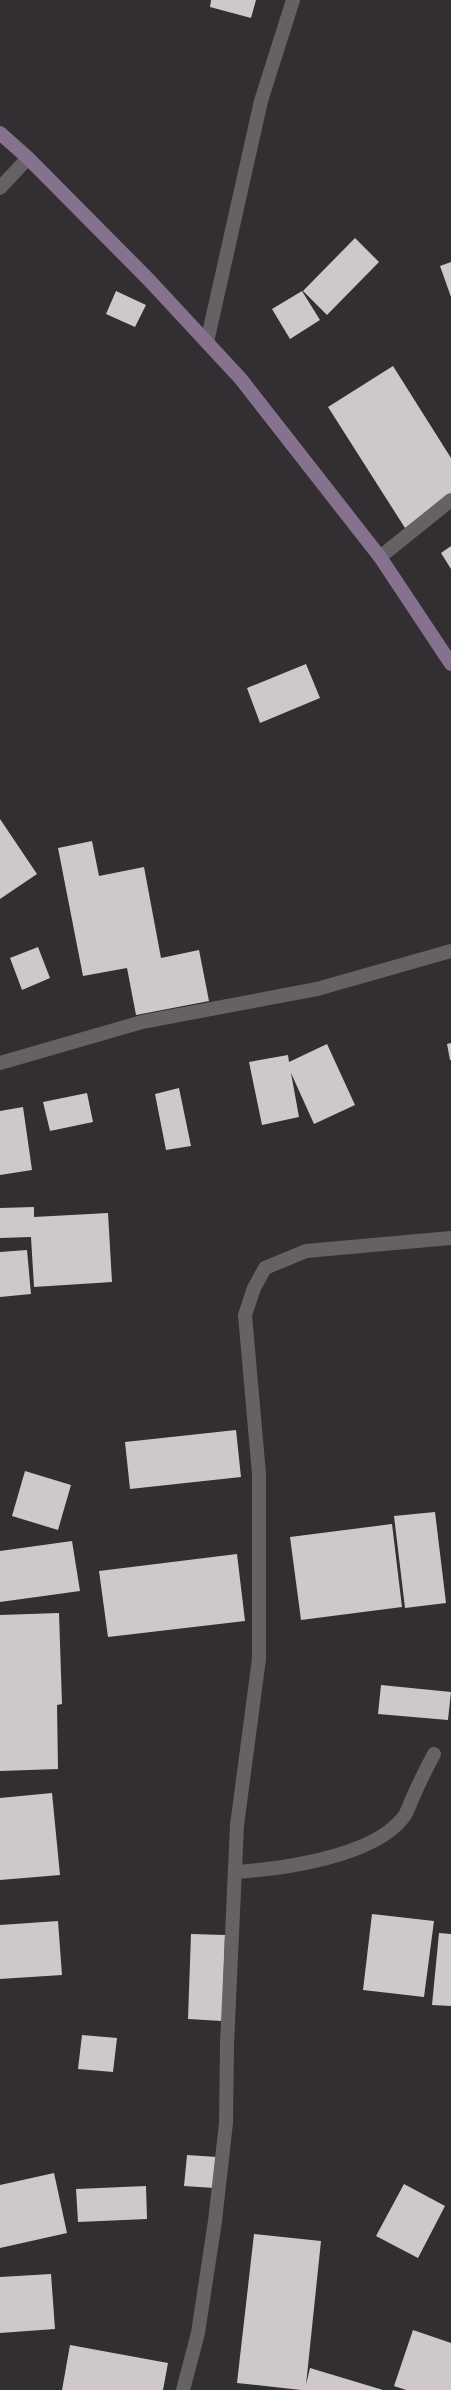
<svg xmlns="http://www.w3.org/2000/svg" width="451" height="2390" font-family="'PT Sans Narrow',sans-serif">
<rect width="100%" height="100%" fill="#322e31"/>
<!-- building -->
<path fill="#cec8c9" d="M 211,0 L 256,0 L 251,18 L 210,7 Z
M 355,238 L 379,262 L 327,315 L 303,291 Z
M 451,262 L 451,297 L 440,266 Z
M 116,291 L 146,305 L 135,327 L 106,314 Z
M 302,291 L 320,320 L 290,339 L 272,309 Z
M 393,366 L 451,458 L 451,498 L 405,528 L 328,407 Z
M 451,546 L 451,569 L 441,553 Z
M 306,664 L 320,698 L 260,723 L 247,688 Z
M 0,819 L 37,874 L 0,899 Z
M 92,841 L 99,876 L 144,867 L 161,958 L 199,950 L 209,1001 L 136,1015 L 127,968 L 83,976 L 58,848 Z
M 38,947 L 50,978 L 22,990 L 10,958 Z
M 451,1043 L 451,1060 L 450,1060 L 447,1044 Z
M 327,1044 L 355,1105 L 314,1124 L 291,1073 L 299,1117 L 262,1125 L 249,1062 L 288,1055 L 289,1062 Z
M 179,1088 L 191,1146 L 166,1150 L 155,1094 Z
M 87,1093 L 93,1122 L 50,1131 L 43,1102 Z
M 23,1107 L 32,1170 L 0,1175 L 0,1111 Z
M 34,1207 L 34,1217 L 108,1213 L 112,1282 L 34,1287 L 31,1237 L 0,1238 L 0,1208 Z
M 27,1250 L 31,1294 L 0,1297 L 0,1252 Z
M 236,1430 L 241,1477 L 130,1489 L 125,1442 Z
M 25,1471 L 71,1485 L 58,1530 L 12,1516 Z
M 435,1512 L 446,1603 L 405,1608 L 394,1516 Z
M 392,1524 L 402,1607 L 301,1620 L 290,1537 Z
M 72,1541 L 80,1591 L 0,1602 L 0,1551 Z
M 237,1554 L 245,1621 L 108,1637 L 99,1571 Z
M 59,1613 L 62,1704 L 57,1705 L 58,1769 L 0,1771 L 0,1615 Z
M 381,1685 L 451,1692 L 448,1720 L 378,1714 Z
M 52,1793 L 60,1875 L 0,1880 L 0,1798 Z
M 372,1914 L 434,1921 L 424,1997 L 363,1990 Z
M 58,1921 L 62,1975 L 0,1979 L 0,1925 Z
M 439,1933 L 451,1934 L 451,2006 L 432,2005 Z
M 191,1934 L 225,1935 L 222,2021 L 188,2019 Z
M 82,2035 L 117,2038 L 113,2072 L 78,2069 Z
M 187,2155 L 217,2157 L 214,2188 L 184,2186 Z
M 54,2173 L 67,2233 L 0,2248 L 0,2185 Z
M 404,2184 L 445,2206 L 418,2258 L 376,2236 Z
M 146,2186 L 147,2219 L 78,2222 L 76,2189 Z
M 254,2234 L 321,2241 L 306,2385 L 310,2368 L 383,2390 L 301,2390 L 237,2383 Z
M 51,2274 L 55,2329 L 0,2333 L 0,2277 Z
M 413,2330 L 451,2343 L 451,2390 L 406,2390 L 394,2386 Z
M 70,2345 L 168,2363 L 163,2390 L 62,2390 Z"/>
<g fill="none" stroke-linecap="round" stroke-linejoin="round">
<!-- minor -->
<path stroke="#666164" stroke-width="14" d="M 0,188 L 28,158
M 380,557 L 451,500
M 0,1063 L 142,1022 L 317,989 L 451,951
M 235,1872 C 282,1869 371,1857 402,1819 C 408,1813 410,1802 414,1795 C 420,1781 427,1767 434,1754
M 183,2390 L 198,2333 L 215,2221 L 226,2123 L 227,2044 L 237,1825 L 259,1659 L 259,1474 L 245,1315 L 254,1288 L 265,1268 L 306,1251 L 451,1238"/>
<!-- tertiary -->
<path stroke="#666164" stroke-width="14" d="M 207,342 L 261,101 L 293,0"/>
<!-- secondary -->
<path stroke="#86718f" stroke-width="14" d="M 0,133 L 28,158 L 149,280 L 240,378 L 380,557 L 451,664"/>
</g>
</svg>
